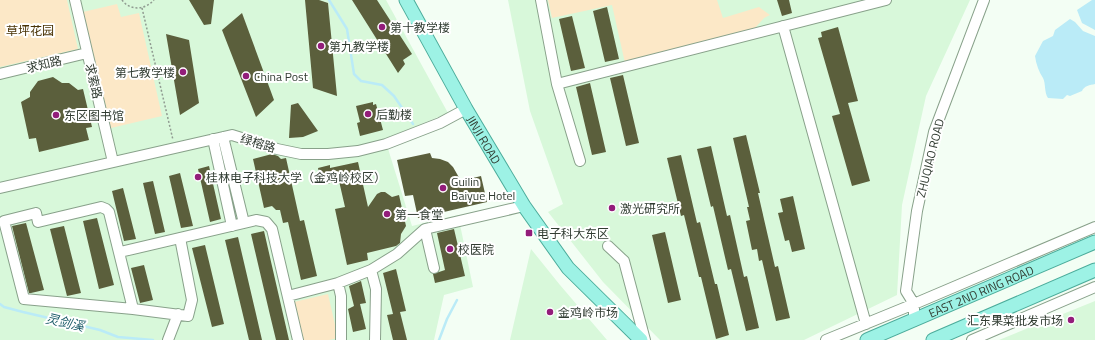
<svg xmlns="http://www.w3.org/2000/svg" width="1095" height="340" font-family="'Titillium Web','Noto Sans SC',sans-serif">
<rect width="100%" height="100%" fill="#f3fef4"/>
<!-- built -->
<path fill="#d8f8da" d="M 0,0 L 386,0 L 448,113 L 385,139 L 412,226 L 458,215 L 473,287 L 444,295 L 434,340 L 0,340 Z
M 508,0 L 970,0 L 926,96 L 902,205 L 897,295 L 804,340 L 660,340 L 603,282 L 548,212 L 563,204 L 530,111 Z
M 531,249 L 560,285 L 607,340 L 510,340 Z
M 1095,301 L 1095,340 L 999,340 Z"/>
<!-- green -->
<path fill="#fce8c7" d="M 0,0 L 67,0 L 78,49 L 0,67 Z
M 548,0 L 717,0 L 723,18 L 759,7 L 770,15 L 764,18 L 755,28 L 625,63 L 612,5 L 552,18 Z
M 117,4 L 121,17 L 139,13 L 162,116 L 111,128 L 83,12 Z
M 328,294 L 338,338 L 329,340 L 303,340 L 294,302 Z"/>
<!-- water -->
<path fill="#baebf7" d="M 1092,0 L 1095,0 L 1095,30 L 1082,23 L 1077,10 Z
M 1070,19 L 1075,22 L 1083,31 L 1095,36 L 1095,84 C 1090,85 1084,86 1082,91 L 1070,96 L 1067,95 L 1063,99 L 1048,98 C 1044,92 1046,84 1043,78 C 1039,72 1036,64 1035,56 L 1043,41 L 1053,36 L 1055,30 Z"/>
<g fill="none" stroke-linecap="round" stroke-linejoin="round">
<!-- stream -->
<path stroke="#baebf7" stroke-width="2.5" d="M 329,0 L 347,29 L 354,74 L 361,81 L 382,85 L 394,96 L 413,124
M 0,304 L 4,307 L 23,312 L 100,330 L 118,337 L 153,340
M 439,340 L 447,319 L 457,300"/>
</g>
<!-- building -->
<path fill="#5b5f3c" d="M 189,0 L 214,0 L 211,24 L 204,25 Z
M 305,0 L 319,0 L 328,3 L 337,96 L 313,88 Z
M 352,0 L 377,0 L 412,54 L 403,60 L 405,64 L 398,73 Z
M 777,0 L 789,0 L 792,13 L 782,16 Z
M 607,7 L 619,59 L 605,62 L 593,11 Z
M 242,13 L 274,100 L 256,117 L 222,30 Z
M 572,16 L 585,68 L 571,71 L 559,19 Z
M 838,27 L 858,101 L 848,103 L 870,181 L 852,186 L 832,116 L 840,114 L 818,38 L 822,37 L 821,32 Z
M 166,34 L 189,40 L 199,103 L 180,115 Z
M 623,75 L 639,143 L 626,146 L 610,78 Z
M 53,77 L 62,83 L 69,83 L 78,90 L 83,89 L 92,127 L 86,128 L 89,140 L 39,152 L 36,138 L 29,139 L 21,102 L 30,97 L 30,92 L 38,81 Z
M 590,83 L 606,152 L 592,155 L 576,87 Z
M 373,102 L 373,105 L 376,104 L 383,130 L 360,136 L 357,123 L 360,122 L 356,106 Z
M 298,103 L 318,131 L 303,137 L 289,138 L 291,105 Z
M 746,135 L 760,193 L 758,193 L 775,267 L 778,266 L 790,318 L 776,321 L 762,260 L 759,261 L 757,249 L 752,250 L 746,221 L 750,220 L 747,207 L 749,207 L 733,138 Z
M 711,146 L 727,216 L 730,215 L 744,277 L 747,276 L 759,328 L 746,331 L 731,269 L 728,270 L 713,206 L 711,207 L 697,149 Z
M 430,153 L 432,158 L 440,159 L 448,162 L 453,167 L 461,181 L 481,176 L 487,202 L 418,218 L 413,195 L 405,196 L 397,160 Z
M 272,154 L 278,156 L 281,159 L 286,158 L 300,221 L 304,220 L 317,276 L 301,280 L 288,222 L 283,223 L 280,210 L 276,210 L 272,206 L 264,208 L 253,159 Z
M 681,155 L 697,223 L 700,222 L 715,284 L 717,284 L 729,335 L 716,339 L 701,277 L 699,277 L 684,215 L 681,216 L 667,158 Z
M 358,162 L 368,207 L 377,194 L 381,192 L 385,192 L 392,197 L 399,195 L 406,226 L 401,234 L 400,243 L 396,246 L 367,253 L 368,260 L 347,265 L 335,209 L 345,207 L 339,181 L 322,185 L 318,168 L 330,165 L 330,168 Z
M 209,166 L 221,219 L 210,222 L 198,169 Z
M 180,173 L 193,226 L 181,228 L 169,176 Z
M 153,181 L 165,232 L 155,234 L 143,183 Z
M 123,188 L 136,239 L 124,241 L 112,191 Z
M 793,196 L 805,249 L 792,252 L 789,240 L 785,241 L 778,213 L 783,212 L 780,199 Z
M 97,218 L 114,285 L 99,289 L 83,221 Z
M 26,223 L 44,290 L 31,293 L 29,293 L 12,226 Z
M 64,226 L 81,293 L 67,296 L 50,229 Z
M 454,229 L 465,276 L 435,283 L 433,274 L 445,270 L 437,233 Z
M 264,231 L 272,266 L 289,340 L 276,340 L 269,311 L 251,234 Z
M 665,232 L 681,300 L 668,303 L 652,235 Z
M 238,237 L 256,314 L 262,340 L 249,340 L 225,240 Z
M 205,245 L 224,324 L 212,327 L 192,248 Z
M 144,265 L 153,300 L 140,303 L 131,268 Z
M 396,269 L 406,311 L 400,312 L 407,340 L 393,340 L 387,315 L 393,314 L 383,273 Z
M 361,281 L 366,303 L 360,304 L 366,329 L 353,332 L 348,309 L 354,306 L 349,286 Z"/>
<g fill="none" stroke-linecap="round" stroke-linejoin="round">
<defs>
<path id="minor" d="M 75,0 L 113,162
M 541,0 L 557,84 L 580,161
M 783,26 L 866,324
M 0,74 L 87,53
M 557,84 L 886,0
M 223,137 L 244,223
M 213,139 L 232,226
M 0,188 L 232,135 L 277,149 L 301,154 L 328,154 L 358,151 L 386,144 L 440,123 L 466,109
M 425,229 L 434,268
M 608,246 L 624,261 L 645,340
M 120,252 L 256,220 L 266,222 L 272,229 L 298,340
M 371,270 L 376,289 L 375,340
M 338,283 L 341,296 L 341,340
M 288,296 L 338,283 L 371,270 L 397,254 L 425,229 L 524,206
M 133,309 L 109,212 L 106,209 L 101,207 L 38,222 L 36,213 L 4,221 L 24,299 L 133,309 L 188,316 L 192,300 L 180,238
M 914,321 L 914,304 L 906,291 L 917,211 L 934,132 L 984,0
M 168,340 L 178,314
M 826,340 L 914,304 L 1095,227
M 972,340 L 1095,287"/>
<g id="major">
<path id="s1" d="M 406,0 L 466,109 L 524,206 L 568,268 L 641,340"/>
<path id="s2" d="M 867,340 L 1095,242"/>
<path d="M 933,340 L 1095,270"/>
</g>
</defs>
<!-- minor casing -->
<use href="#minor" stroke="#88a18a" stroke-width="12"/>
<!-- major casing -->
<use href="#major" stroke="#4cac9b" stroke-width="15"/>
<!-- path -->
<path stroke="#909b91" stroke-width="1.5" stroke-dasharray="2 2" stroke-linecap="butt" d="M 122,0 C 130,11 145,10 154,0
M 142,8 L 173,140"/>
<!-- minor -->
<use href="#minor" stroke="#fff" stroke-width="10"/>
<!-- major -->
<use href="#major" stroke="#9df2e5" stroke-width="13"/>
</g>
<!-- markers -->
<g fill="#931d7a" stroke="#fff" stroke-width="1.5">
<circle cx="382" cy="27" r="4"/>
<circle cx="321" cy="46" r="4"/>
<circle cx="183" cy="72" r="4"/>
<circle cx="246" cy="76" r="4"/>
<circle cx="368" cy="114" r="4"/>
<circle cx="56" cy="115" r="4"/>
<circle cx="198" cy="177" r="4"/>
<circle cx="443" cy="188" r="4"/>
<circle cx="612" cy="208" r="4"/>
<circle cx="387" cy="214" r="4"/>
<rect x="525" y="229" width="8" height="8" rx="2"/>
<circle cx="450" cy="249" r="4"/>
<circle cx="550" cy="312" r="4"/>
<circle cx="1071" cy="320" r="4"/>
</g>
<g text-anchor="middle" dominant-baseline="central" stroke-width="4" stroke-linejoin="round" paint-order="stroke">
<!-- poi labels -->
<g font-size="12" fill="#313c32" stroke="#fff" text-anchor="start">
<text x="390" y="27">第十教学楼</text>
<text x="329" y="46">第九教学楼</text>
<text x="175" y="72" text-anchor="end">第七教学楼</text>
<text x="254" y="76">China Post</text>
<text x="376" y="114">后勤楼</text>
<text x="64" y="115">东区图书馆</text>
<text x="206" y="177">桂林电子科技大学（金鸡岭校区）</text>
<text x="451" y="181">Guilin<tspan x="451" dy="14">Baiyue Hotel</tspan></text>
<text x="620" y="208">激光研究所</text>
<text x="395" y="214">第一食堂</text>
<text x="537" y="233">电子科大东区</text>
<text x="458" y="249">校医院</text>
<text x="558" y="312">金鸡岭市场</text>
<text x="1063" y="320" text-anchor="end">汇东果菜批发市场</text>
</g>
<!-- park labels -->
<g font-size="12" fill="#483204" stroke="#fff">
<text x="30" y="30">草坪花园</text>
</g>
<!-- street labels -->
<g font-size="12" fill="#313c32" stroke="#fff">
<text transform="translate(44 64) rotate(-13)">求知路</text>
<text transform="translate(94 81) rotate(77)">求索路</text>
<text stroke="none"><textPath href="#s1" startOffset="160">JINJI ROAD</textPath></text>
<text transform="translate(258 143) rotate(17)">绿榕路</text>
<text transform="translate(930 158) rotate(-76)">ZHUQIAO ROAD</text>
<text stroke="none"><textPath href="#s2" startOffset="124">EAST 2ND RING ROAD</textPath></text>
</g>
<!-- water labels -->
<g font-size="13" font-style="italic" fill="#1b5b68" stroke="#fff">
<text transform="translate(65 322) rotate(13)">灵剑溪</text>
</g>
</g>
</svg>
